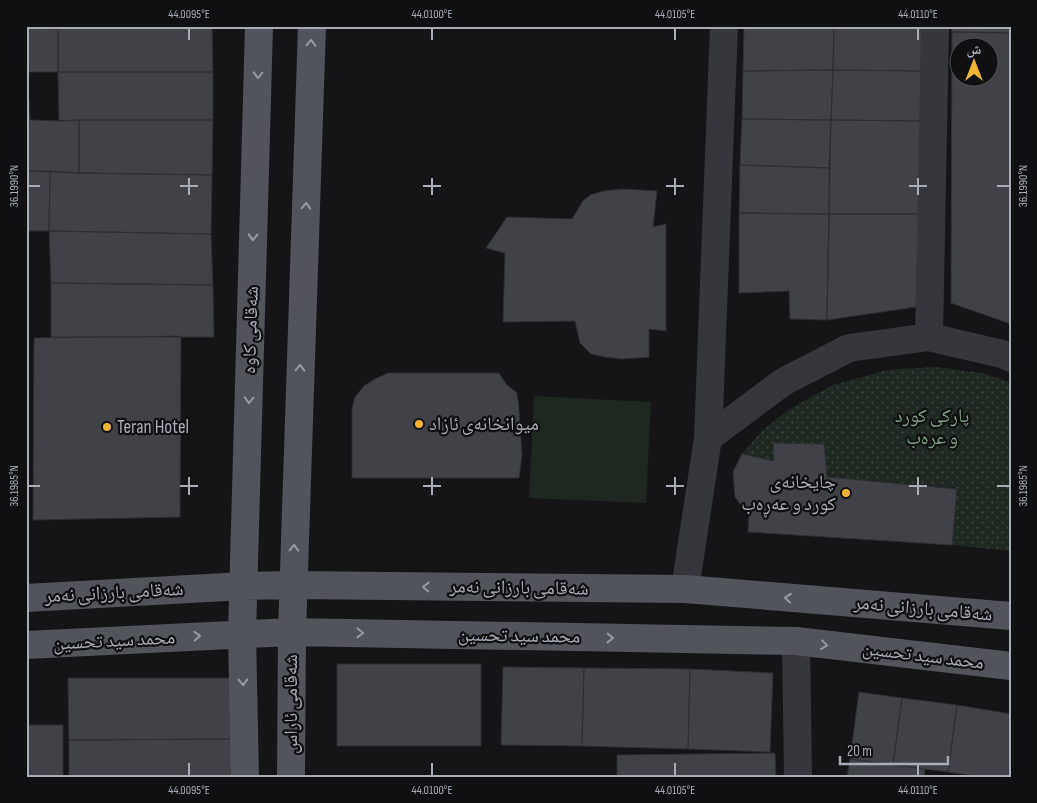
<svg xmlns="http://www.w3.org/2000/svg" width="1037" height="803" font-family="'Sofia Sans Condensed','Noto Naskh Arabic',sans-serif">
<defs>
<pattern id="grass-dots" width="8" height="8" patternUnits="userSpaceOnUse" patternTransform="scale(1.25)"><rect width="8" height="8" fill="#1f2721"/><path d="M2 2h.1M6 6h.1" fill="none" stroke="#3d443f" stroke-width="1.8" stroke-linecap="round"/></pattern>
</defs>
<rect width="100%" height="100%" fill="#151517"/>
<!-- grass -->
<path fill="url(#grass-dots)" d="M 935,367 L 983,373 L 1011,383 L 1011,551 L 952,545 L 957,488 L 827,477 L 824,444 L 774,443 L 774,461 L 742,454 L 762,431 L 788,410 L 833,385 L 887,370 Z"/>
<!-- pitch -->
<path fill="#1f2721" d="M 534,396 L 651,402 L 646,503 L 529,498 Z"/>
<!-- building -->
<path fill="#414247" stroke="#2f2f33" fill-rule="evenodd" d="M 26,26 L 58,26 L 58,29 L 26,28 Z
M 58,26 L 212,26 L 213,72 L 58,72 Z
M 744,26 L 834,26 L 833,70 L 743,71 Z
M 834,26 L 925,26 L 924,71 L 833,70 Z
M 952,26 L 1011,26 L 1011,33 L 952,32 Z
M 26,28 L 58,29 L 58,72 L 26,72 Z
M 952,32 L 1011,33 L 1011,324 L 951,303 ZM 960,48 L 990,48 L 990,78 L 960,78 Z
M 833,70 L 924,71 L 922,121 L 831,120 Z
M 833,70 L 831,120 L 742,119 L 743,71 Z
M 58,72 L 213,72 L 213,120 L 79,120 L 59,121 Z
M 26,100 L 29,100 L 30,120 L 59,121 L 79,120 L 79,173 L 26,171 Z
M 742,119 L 831,120 L 829,168 L 740,165 Z
M 79,120 L 213,120 L 212,175 L 79,173 Z
M 831,120 L 922,121 L 920,214 L 829,214 Z
M 740,165 L 829,168 L 829,214 L 739,213 Z
M 26,171 L 50,171 L 49,231 L 26,231 Z
M 50,171 L 79,173 L 212,175 L 211,234 L 49,231 Z
M 623,189 L 657,191 L 653,227 L 666,224 L 666,331 L 649,329 L 649,357 L 623,359 L 605,357 L 591,354 L 580,343 L 575,321 L 503,322 L 505,253 L 486,248 L 507,217 L 572,219 L 583,201 L 590,195 L 604,191 Z
M 739,213 L 829,214 L 827,320 L 790,319 L 789,291 L 739,293 Z
M 829,214 L 920,214 L 916,307 L 827,320 Z
M 49,231 L 211,234 L 213,285 L 51,283 Z
M 51,283 L 213,285 L 214,337 L 51,337 Z
M 181,336 L 180,517 L 33,520 L 34,338 Z
M 388,373 L 499,373 L 506,384 L 517,393 L 519,409 L 522,455 L 519,478 L 352,478 L 352,408 L 355,397 L 364,386 L 375,379 Z
M 773,443 L 824,444 L 827,477 L 957,489 L 952,545 L 748,532 L 749,516 L 735,497 L 733,472 L 742,454 L 774,461 Z
M 337,664 L 481,664 L 481,746 L 337,746 Z
M 503,667 L 584,668 L 582,746 L 501,745 Z
M 584,668 L 690,669 L 688,749 L 582,746 Z
M 690,669 L 773,673 L 770,752 L 688,749 Z
M 68,678 L 233,678 L 233,739 L 69,740 Z
M 859,692 L 902,698 L 893,765 L 850,759 Z
M 902,698 L 957,705 L 948,772 L 893,765 Z
M 957,705 L 1011,714 L 1011,777 L 982,777 L 948,772 Z
M 26,725 L 63,725 L 63,777 L 26,777 Z
M 233,739 L 233,777 L 69,777 L 69,740 Z
M 775,753 L 776,777 L 617,777 L 617,755 Z
M 850,759 L 925,769 L 924,777 L 847,777 Z"/>
<g fill="none" stroke-linecap="round" stroke-linejoin="round">
<!-- minor -->
<path stroke="#36373c" stroke-width="28" d="M 929,337 L 935,26
M 708,438 L 783,382 L 849,348 L 929,337 L 1002,354 L 1011,358
M 685,589 L 708,438 L 724,26
M 796,641 L 798,777"/>
<!-- major -->
<path stroke="#52545b" stroke-width="28" d="M 26,598 L 244,586 L 293,585 L 685,589 L 1011,616
M 26,645 L 292,632 L 796,641 L 1011,666
M 245,777 L 242,634 L 259,26
M 291,777 L 292,632 L 312,26"/>
</g>
<!-- one-way arrows -->
<defs><path id="oneway-chevron" d="M-2-3.5L2.5 0L-2 3.5" fill="none" stroke-width="1.6" stroke-linecap="round" stroke-linejoin="round" transform="scale(1.25)"/></defs>
<g stroke="#969aa5">
<use href="#oneway-chevron" transform="translate(311 43) rotate(-88)"/>
<use href="#oneway-chevron" transform="translate(258 75) rotate(92)"/>
<use href="#oneway-chevron" transform="translate(306 206) rotate(-88)"/>
<use href="#oneway-chevron" transform="translate(253 237) rotate(92)"/>
<use href="#oneway-chevron" transform="translate(300 368) rotate(-88)"/>
<use href="#oneway-chevron" transform="translate(249 400) rotate(92)"/>
<use href="#oneway-chevron" transform="translate(294 548) rotate(-88)"/>
<use href="#oneway-chevron" transform="translate(426 587) rotate(-179)"/>
<use href="#oneway-chevron" transform="translate(788 598) rotate(-175)"/>
<use href="#oneway-chevron" transform="translate(360 633) rotate(1)"/>
<use href="#oneway-chevron" transform="translate(197 636) rotate(-3)"/>
<use href="#oneway-chevron" transform="translate(610 638) rotate(1)"/>
<use href="#oneway-chevron" transform="translate(824 645) rotate(7)"/>
<use href="#oneway-chevron" transform="translate(243 682) rotate(89)"/>
</g>
<!-- ticks -->
<path fill="none" stroke="#a7acb7" stroke-width="2" d="M 189,28 L 189,40M 432,28 L 432,40M 675,28 L 675,40M 918,28 L 918,40M 189,178 L 189,195M 432,178 L 432,195M 675,178 L 675,195M 918,178 L 918,195M 28,186 L 40,186M 180,186 L 198,186M 423,186 L 441,186M 666,186 L 684,186M 909,186 L 927,186M 997,186 L 1010,186M 189,477 L 189,495M 432,477 L 432,495M 675,477 L 675,495M 918,477 L 918,495M 28,486 L 40,486M 180,486 L 198,486M 423,486 L 441,486M 666,486 L 684,486M 909,486 L 927,486M 997,486 L 1010,486M 189,763 L 189,776M 432,763 L 432,776M 675,763 L 675,776M 918,763 L 918,776"/>
<!-- markers -->
<g fill="#f0b434" stroke="#101012" stroke-width="2">
<circle cx="419" cy="424" r="5"/>
<circle cx="107" cy="427" r="5"/>
<circle cx="846" cy="493" r="5"/>
</g>
<g text-anchor="middle" dominant-baseline="central" stroke-width="4.5" stroke-linejoin="round" paint-order="stroke">
<!-- street labels -->
<g font-size="19" fill="#a7acb7" stroke="#101012">
<text transform="translate(251 330) rotate(-88)">شەقامی کاوە</text>
<text transform="translate(519 588) rotate(1)">شەقامی بارزانی نەمر</text>
<text transform="translate(114 593) rotate(-3)">شەقامی بارزانی نەمر</text>
<text transform="translate(923 609) rotate(5)">شەقامی بارزانی نەمر</text>
<text transform="translate(519 636) rotate(1)">محمد سید تحسین</text>
<text transform="translate(114 641) rotate(-3)">محمد سید تحسین</text>
<text transform="translate(923 656) rotate(7)">محمد سید تحسین</text>
<text transform="translate(291 704) rotate(-90)">شەقامی ئاراس</text>
</g>
<!-- park labels -->
<g font-size="19" fill="#7fa281" stroke="#101012">
<text x="932" y="416">پاركی كورد<tspan x="932" dy="22">و عرەب</tspan></text>
</g>
<!-- poi labels -->
<g font-size="19" fill="#a7acb7" stroke="#101012" text-anchor="start">
<text x="429" y="424">میوانخانەی ئازاد</text>
<text x="117" y="427">Teran Hotel</text>
<text x="836" y="482" text-anchor="end">چایخانەی<tspan x="836" dy="22">کورد و عەڕەب</tspan></text>
</g>
</g>
<!-- border -->
<rect width="1037" height="803" fill="none" stroke="#101012" stroke-width="55"/>
<!-- north arrow -->
<g transform="translate(974 62)"><circle r="24" fill="#101012" stroke="#4c4e54"/>
<path d="M0-4L9 19L0 12L-9 19Z" fill="#f0b434"/>
<text y="-8" font-size="14" font-weight="bold" text-anchor="middle" fill="#a7acb7">ش</text>
</g>
<!-- scale -->
<path d="M840 756v8h108v-8" fill="none" stroke="#a7acb7" stroke-width="2.5"/>
<text x="847" y="756" font-size="15" fill="#a7acb7" stroke="#101012" stroke-width="4" paint-order="stroke">20 m</text>
<rect x="28" y="28" width="982" height="748" fill="none" stroke="#a7acb7" stroke-width="2"/>
<g font-size="12" text-anchor="middle" fill="#a7acb7">
<text x="189" y="18">44.0095°E</text>
<text x="432" y="18">44.0100°E</text>
<text x="675" y="18">44.0105°E</text>
<text x="918" y="18">44.0110°E</text>
<text transform="translate(14 186) rotate(-90)" y="4">36.1990°N</text>
<text transform="translate(1023 186) rotate(-90)" y="4">36.1990°N</text>
<text transform="translate(14 486) rotate(-90)" y="4">36.1985°N</text>
<text transform="translate(1023 486) rotate(-90)" y="4">36.1985°N</text>
<text x="189" y="794">44.0095°E</text>
<text x="432" y="794">44.0100°E</text>
<text x="675" y="794">44.0105°E</text>
<text x="918" y="794">44.0110°E</text>
</g>
</svg>
